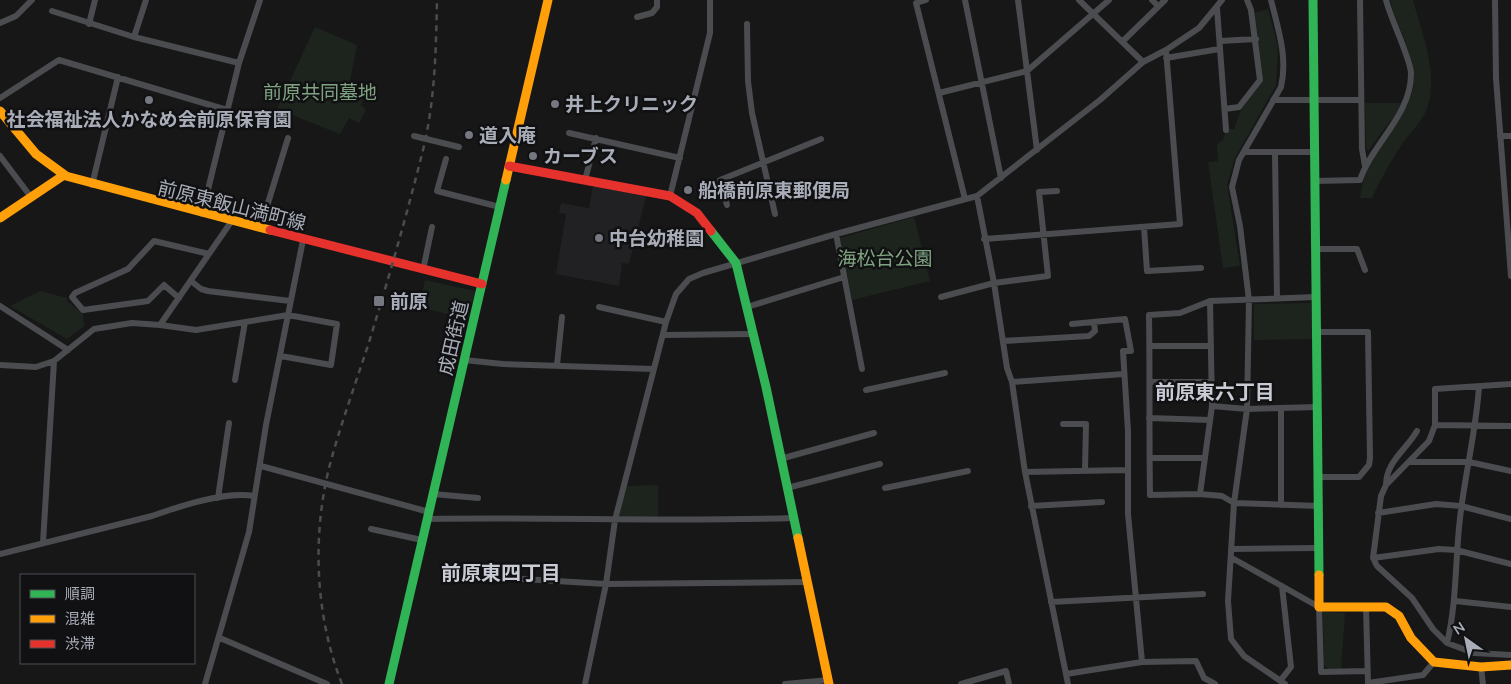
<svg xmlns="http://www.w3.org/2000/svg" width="1511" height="684" font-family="Mulish,'Noto Sans JP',sans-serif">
<rect width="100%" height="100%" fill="#171717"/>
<!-- built -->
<path fill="#212123" d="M 593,186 L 646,196 L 629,264 L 622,263 L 619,286 L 556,274 L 566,214 L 559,213 L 561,203 L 589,208 Z"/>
<!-- green -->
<path fill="#1d241e" d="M 1390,0 L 1413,0 C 1422,34 1438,70 1428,106 C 1424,119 1410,133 1402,144 C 1391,161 1380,180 1372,198 L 1360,198 C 1362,183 1367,168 1374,154 C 1389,127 1420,104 1413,69 C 1409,46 1396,23 1390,0 Z
M 1268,9 L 1278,47 L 1276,85 L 1235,158 L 1227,184 L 1240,266 L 1223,268 L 1208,162 L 1218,161 L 1217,144 L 1223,140 L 1227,129 L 1234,129 L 1241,110 L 1261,83 L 1254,13 Z
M 315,27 L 357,45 L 350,80 L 367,86 L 361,105 L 366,109 L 359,123 L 349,118 L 340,134 L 277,109 Z
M 1365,103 L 1401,103 L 1396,113 L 1369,150 L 1366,149 Z
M 914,217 L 930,281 L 852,300 L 840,238 Z
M 425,280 L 475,291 L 468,319 L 419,307 Z
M 40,291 L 67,298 L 67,301 L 83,314 L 84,326 L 67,339 L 10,306 Z
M 1311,303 L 1312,339 L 1254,340 L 1254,304 Z
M 658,485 L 658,517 L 619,519 L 626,486 Z
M 1323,612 L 1345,613 L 1341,669 L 1328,669 L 1324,665 Z"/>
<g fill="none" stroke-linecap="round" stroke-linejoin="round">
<!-- street -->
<path stroke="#4b4c50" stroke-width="6" d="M 926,0 L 916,3 L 965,199
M 965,0 L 1001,178
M 1018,0 L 1037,150
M 1079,0 L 1143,62
M 1152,0 L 1158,6
M 1271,0 C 1278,29 1288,57 1281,87 L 1239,160 L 1232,187 L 1240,226 L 1249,300 L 1247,409 L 1234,503 L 1228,601 L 1231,639 L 1244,656 L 1285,684
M 1360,0 L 1362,149 L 1365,166
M 1495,0 L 1496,78 L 1511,276
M 1217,8 L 1226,130
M 52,11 L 134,37 L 239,63
M 637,17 L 652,13 L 657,7 L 657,0
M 0,23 L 16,16 L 32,0
M 89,24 L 95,0
M 747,24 L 748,81 L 752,113 L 775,214
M 134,37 L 146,0
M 1221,41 L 1256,39
M 1122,42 L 1165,0
M 1166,58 L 1219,49
M 939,93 L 1027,71 L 1109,0
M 0,98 L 59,60 L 227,110
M 1273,100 L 1361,100
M 1225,109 L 1239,107 L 1260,80 L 1251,10 L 1247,0
M 569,133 L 680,158
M 414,136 L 459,147
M 1500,136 L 1511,136
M 1244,152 L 1314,152
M 1275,153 L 1277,299
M 0,156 L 31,197
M 446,159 L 437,191 L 500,207
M 585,180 L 596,138
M 1314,181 L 1360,180 C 1372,144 1412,114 1411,73 C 1410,57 1391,20 1386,0
M 92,185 L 118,77
M 670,196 L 710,33 L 710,0
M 977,196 L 994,283 L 1007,368 L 1012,382 L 1025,472 L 1068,684
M 727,205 L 720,180 L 821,139
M 202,214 L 239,63 L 260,0
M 1144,227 L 1147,271 L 1201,268
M 260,229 L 288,138
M 836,234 L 862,369
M 984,239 L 1180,224 L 1166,50
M 1315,249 L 1357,249 L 1365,270
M 423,270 L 432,227
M 191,281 L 201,289 L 208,291 L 290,301
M 941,297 L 994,283 L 1048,276 L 1039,192 L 1057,191
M 1315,297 L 1210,301 L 1180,313 L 1149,315 C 1150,375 1149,435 1150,495 L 1200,494 L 1222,496 L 1234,503 L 1318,506
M 179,298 L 164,285 L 148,301 L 83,310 L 72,297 L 75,293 L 128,269 L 154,241 L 209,254
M 0,306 L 68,350
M 599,307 L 666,322
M 747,307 L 844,277
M 1072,324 L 1125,319 L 1131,351 L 1123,351 L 1128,431 L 1128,514 L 1142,662
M 160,325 L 196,330 L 288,315 L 337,324 L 331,365 L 281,356
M 1316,332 L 1368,332 L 1370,458 L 1369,465 L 1359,477 L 1317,477
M 663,335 L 754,334
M 1003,341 L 1089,336 L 1095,331 L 1094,322
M 1150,346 L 1211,346
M 464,360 L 503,364 L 653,369
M 0,365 L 36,367 L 54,361 L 94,329 L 132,323 L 160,325 L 231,222
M 557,365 L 562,317
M 235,380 L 245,322
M 1012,382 L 1124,374
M 1151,382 L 1212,382
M 1511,384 L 1435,389 L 1435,425 L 1429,441 L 1386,485 L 1381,496 L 1373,558 L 1377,566 L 1412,598 L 1433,629 L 1447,643 L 1474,653 L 1511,655
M 866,390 L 945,373
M 1212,406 L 1247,409 L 1318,407
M 1149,418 L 1210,420
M 1063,424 L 1086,424 L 1085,470
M 1435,425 L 1511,426
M 1150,458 L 1205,458
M 780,459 L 874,433
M 1410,462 L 1469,462 L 1511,471
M 261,466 L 429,512
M 1025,472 L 1127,470
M 1386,485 C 1386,462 1406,450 1417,431
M 787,488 L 880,464
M 885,488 L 968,471
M 433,494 L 478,498
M 1200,494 L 1212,406 L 1210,301
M 218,498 L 229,423
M 1281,505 L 1281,409
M 1031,506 L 1102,502
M 1378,513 L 1436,504 L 1461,506 L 1511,519
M 427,519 C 549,517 672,522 794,518
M 371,529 L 422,540
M 43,543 L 54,361
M 1232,549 L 1317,548
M 0,554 L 152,516 C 180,506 225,491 254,496
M 1232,558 L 1319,607 L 1321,672 L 1367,671
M 1373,558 L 1439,549 L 1456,550 L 1511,564
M 523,579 L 606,584 L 807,582
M 1455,601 L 1511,607
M 1051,602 L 1203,594
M 1366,607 L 1368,683 L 1423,675 L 1434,662
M 220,638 L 327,684
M 1447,643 C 1457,602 1455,560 1460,518 C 1465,474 1476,431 1479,387
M 1481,667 L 1483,684
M 1066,674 L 1142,662 L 1196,661 L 1204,678 L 1215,684
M 1280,681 L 1291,667 L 1282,586
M 205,684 L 249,532 L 266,425 L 303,240
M 585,684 L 606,584 L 615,520 L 666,322 L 676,294 L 689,279 L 703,273 L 836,234 L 977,196 L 1100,100 L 1143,62 L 1166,50 L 1199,28 L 1222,0
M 785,684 L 829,680
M 961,684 L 1006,671 L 1009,684"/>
<!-- fast -->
<path stroke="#30b455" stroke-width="9" d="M 1313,0 L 1319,575
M 711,231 L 736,263 L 766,387 L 798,538
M 389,684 L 506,180"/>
<!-- slow -->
<path stroke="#ff9f0a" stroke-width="9" d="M 0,111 L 36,154 L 66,176 L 270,230
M 506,180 L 548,0
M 0,218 L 64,175
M 798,538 L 829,684
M 1319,575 L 1319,607 L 1386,607 L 1399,616 L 1411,638 L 1434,662 L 1481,667 L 1511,665"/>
<!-- jam -->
<path stroke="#e5322d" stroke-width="9" d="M 509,166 L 670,196 L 697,213 L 711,231
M 270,230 L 482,284"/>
<!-- rail -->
<path stroke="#4b4c4f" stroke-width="2.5" stroke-dasharray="6 5" stroke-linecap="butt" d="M 342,684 C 316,618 312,542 328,472 C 339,428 356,383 370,339 C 389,277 407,214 423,150 C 435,101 436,50 437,0"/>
</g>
<!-- markers -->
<g fill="#757880" stroke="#111113" stroke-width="2">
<circle cx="149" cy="100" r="5"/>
<circle cx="555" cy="104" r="5"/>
<circle cx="469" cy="135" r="5"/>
<circle cx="533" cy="156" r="5"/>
<circle cx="688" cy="190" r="5"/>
<circle cx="599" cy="238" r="5"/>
<rect x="373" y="295" width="12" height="12" rx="2.5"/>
</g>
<g text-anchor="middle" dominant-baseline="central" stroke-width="5" stroke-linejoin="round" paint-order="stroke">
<!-- park labels -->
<g font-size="19" fill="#7fa381" stroke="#111113">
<text x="320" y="92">前原共同墓地</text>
<text x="885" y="258">海松台公園</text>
</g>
<!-- poi labels -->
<g font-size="19" font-weight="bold" fill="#a8adb8" stroke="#111113" text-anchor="start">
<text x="565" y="104">井上クリニック</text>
<text x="149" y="119" text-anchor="middle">社会福祉法人かなめ会前原保育園</text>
<text x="479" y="135">道入庵</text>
<text x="543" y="156">カーブス</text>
<text x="698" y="190">船橋前原東郵便局</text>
<text x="609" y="238">中台幼稚園</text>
<text x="390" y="301">前原</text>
</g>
<!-- street labels -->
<g font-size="19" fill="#a8adb8" stroke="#111113">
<text transform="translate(232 205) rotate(14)">前原東飯山満町線</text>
<text transform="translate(453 338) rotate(-77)">成田街道</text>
</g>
<!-- neighbourhood labels -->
<g font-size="20" font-weight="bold" fill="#c9ccd4" stroke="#111113">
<text x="1215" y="391">前原東六丁目</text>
<text x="501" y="572">前原東四丁目</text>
</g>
</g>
<!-- legend -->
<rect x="20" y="574" width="175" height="90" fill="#111113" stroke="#4d4f55"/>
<rect x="30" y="590" width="25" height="8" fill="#30b455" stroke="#4d4f55"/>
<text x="65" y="599" font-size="15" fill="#a8adb8">順調</text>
<rect x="30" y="615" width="25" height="8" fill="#ff9f0a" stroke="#4d4f55"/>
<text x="65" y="624" font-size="15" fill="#a8adb8">混雑</text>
<rect x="30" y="640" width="25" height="8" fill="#e5322d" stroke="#4d4f55"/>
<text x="65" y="649" font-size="15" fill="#a8adb8">渋滞</text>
<!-- north arrow -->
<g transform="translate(1466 639) rotate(327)" stroke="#111113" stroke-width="4" paint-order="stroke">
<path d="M0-4L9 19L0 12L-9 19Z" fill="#a8adb8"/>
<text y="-8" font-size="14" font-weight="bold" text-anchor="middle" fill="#a8adb8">N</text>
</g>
</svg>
